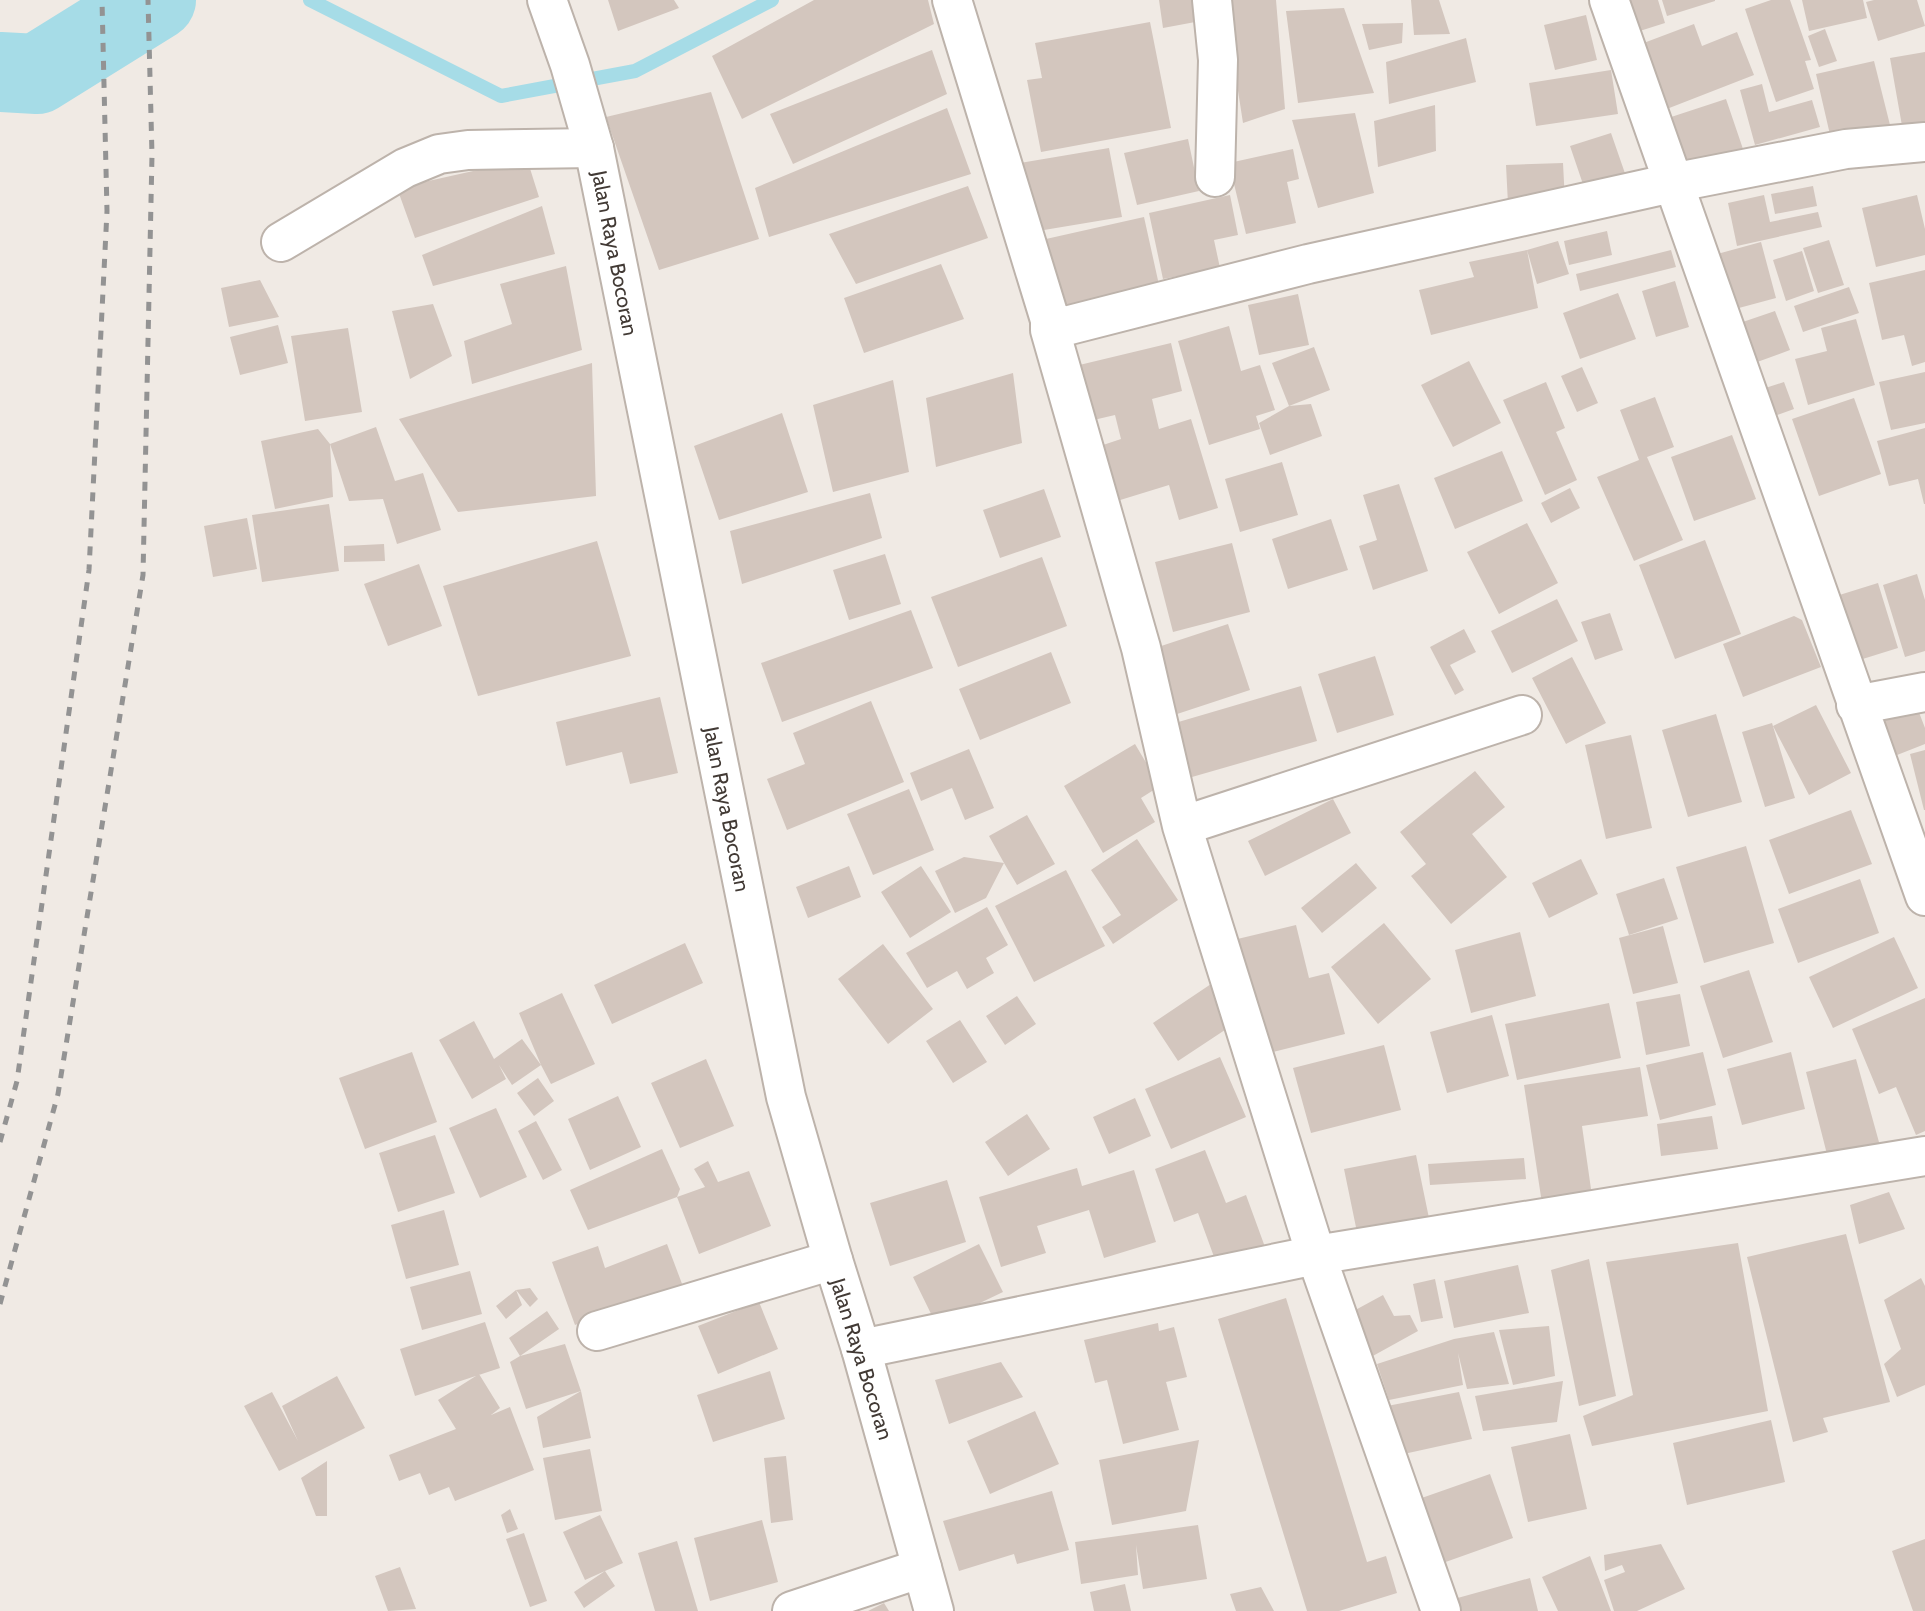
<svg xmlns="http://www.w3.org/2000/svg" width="1925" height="1611" font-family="Cabin,sans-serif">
<rect width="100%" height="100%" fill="#f0eae4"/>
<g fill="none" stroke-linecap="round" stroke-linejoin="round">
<!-- stream -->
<path stroke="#a6dce7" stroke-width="14" d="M 310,0 L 501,96 L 635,71 L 772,0"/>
<!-- river -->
<path stroke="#a6dce7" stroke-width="80" d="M 0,72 L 37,74 L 156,0"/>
</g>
<!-- building -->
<path fill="#d3c6be" d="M 608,0 L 674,0 L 679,8 L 618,31 Z
M 814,0 L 928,0 L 934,24 L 742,119 L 712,56 Z
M 1159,0 L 1204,0 L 1206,20 L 1163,28 Z
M 1224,0 L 1276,0 L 1285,109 L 1243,123 Z
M 1411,0 L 1439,0 L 1450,34 L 1414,35 Z
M 1612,0 L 1658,0 L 1665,23 L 1624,36 Z
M 1662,0 L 1715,0 L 1715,1 L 1667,16 Z
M 1771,0 L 1790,0 L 1811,60 L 1805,61 L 1814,89 L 1776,102 L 1745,9 Z
M 1802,0 L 1863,0 L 1867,18 L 1809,31 Z
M 1874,0 L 1917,0 L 1925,26 L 1878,41 L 1866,2 Z
M 1344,8 L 1374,93 L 1298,103 L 1286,11 Z
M 1586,15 L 1597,60 L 1555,70 L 1544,25 Z
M 1150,22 L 1171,128 L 1041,152 L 1027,80 L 1042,78 L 1035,43 Z
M 1403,23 L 1402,43 L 1369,50 L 1362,24 Z
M 1694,24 L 1702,46 L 1737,32 L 1754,75 L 1659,112 L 1633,47 Z
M 1825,29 L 1837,61 L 1819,67 L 1808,36 Z
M 1466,38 L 1476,82 L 1389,104 L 1386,62 Z
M 932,50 L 947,94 L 793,164 L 770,114 Z
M 1925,52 L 1925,133 L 1904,137 L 1890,58 Z
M 1874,61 L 1890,125 L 1831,139 L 1816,74 Z
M 1611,70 L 1618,114 L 1536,126 L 1529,83 Z
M 1762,84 L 1769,112 L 1812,100 L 1820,127 L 1755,145 L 1740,90 Z
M 711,92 L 759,239 L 659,270 L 606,117 Z
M 1726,99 L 1743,149 L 1678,169 L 1662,120 Z
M 1435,105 L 1436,151 L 1378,167 L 1374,121 Z
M 947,108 L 971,174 L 769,237 L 755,188 Z
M 1355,113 L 1374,193 L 1318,208 L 1292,120 Z
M 1611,133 L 1628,182 L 1587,196 L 1570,146 Z
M 1188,139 L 1199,191 L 1137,205 L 1124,153 Z
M 1109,148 L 1122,217 L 1032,232 L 1020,163 Z
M 1293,149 L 1299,179 L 1287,182 L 1296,223 L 1246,234 L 1229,163 Z
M 527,159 L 539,197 L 415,238 L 397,188 Z
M 1563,163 L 1565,202 L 1508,204 L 1506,165 Z
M 968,186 L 988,238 L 856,284 L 829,234 Z
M 1813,186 L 1817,206 L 1775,214 L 1771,194 Z
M 1230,195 L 1238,235 L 1214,240 L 1220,268 L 1163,279 L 1149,213 Z
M 1764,195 L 1770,222 L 1818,212 L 1822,227 L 1737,246 L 1728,203 Z
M 1917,195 L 1925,229 L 1925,255 L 1876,267 L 1862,208 Z
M 542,206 L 555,254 L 433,286 L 422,255 Z
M 1144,217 L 1161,294 L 1054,319 L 1037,241 Z
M 1607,231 L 1612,255 L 1569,265 L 1564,241 Z
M 1829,240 L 1844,285 L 1818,293 L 1803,248 Z
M 1558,241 L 1569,274 L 1537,284 L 1527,250 L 1538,308 L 1431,335 L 1419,290 L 1474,277 L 1469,262 L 1527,250 Z
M 1761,242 L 1776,298 L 1724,312 L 1710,256 Z
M 1671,250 L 1676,267 L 1580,291 L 1576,274 Z
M 1802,251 L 1814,291 L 1786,301 L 1773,260 Z
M 941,264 L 964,319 L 864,353 L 844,298 Z
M 566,266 L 582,350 L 472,384 L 464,341 L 512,324 L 500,284 Z
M 1925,270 L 1925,362 L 1912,366 L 1904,335 L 1882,340 L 1869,283 Z
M 260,280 L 279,317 L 229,327 L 221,288 Z
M 1675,281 L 1689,327 L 1656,337 L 1642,291 Z
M 1849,287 L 1859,313 L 1803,332 L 1794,306 Z
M 1618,293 L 1636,339 L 1580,359 L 1563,313 Z
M 1298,294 L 1309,345 L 1259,355 L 1248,305 Z
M 433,304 L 452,356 L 410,379 L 392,311 Z
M 1775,311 L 1790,350 L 1749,365 L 1734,325 Z
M 1856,319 L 1875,385 L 1808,405 L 1795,359 L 1827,351 L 1821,328 Z
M 278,325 L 288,363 L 240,375 L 230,337 Z
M 1229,326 L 1241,371 L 1260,365 L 1275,410 L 1256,416 L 1260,429 L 1209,445 L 1178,341 Z
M 348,328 L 362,412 L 305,421 L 291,336 Z
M 1171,343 L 1182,391 L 1152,399 L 1159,429 L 1191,419 L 1218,508 L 1179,520 L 1169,485 L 1117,501 L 1100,446 L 1121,439 L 1115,415 L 1085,422 L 1071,367 Z
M 1314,347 L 1330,390 L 1289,406 L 1311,404 L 1322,436 L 1270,455 L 1259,423 L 1289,406 L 1272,363 Z
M 1469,361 L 1501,423 L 1453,447 L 1421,385 Z
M 592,363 L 596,496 L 458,512 L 399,419 Z
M 1582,367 L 1598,403 L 1577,412 L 1561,376 Z
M 1925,372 L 1925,423 L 1891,430 L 1879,382 Z
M 1013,373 L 1022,443 L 936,467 L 926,398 Z
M 893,380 L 909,472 L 833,492 L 813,405 Z
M 1546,382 L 1565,428 L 1556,432 L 1577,480 L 1545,495 L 1503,400 Z
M 1784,382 L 1794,409 L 1763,420 L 1753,392 Z
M 1655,397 L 1674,447 L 1647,457 L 1683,540 L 1634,561 L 1597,477 L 1639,460 L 1620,410 Z
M 1854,398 L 1881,474 L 1819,496 L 1792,419 Z
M 782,413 L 808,492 L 719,520 L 694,446 Z
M 376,427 L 395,481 L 423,473 L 441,530 L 397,544 L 383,499 L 349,501 L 330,444 L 333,497 L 275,509 L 261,441 L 318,429 L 330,444 Z
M 1925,428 L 1925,504 L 1924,504 L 1918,479 L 1889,486 L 1877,441 Z
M 1732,435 L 1756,499 L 1694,521 L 1671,457 Z
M 1502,451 L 1523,501 L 1455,529 L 1434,478 Z
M 1282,462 L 1298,515 L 1240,532 L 1225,479 Z
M 1399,484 L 1428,571 L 1373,590 L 1359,546 L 1377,540 L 1363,495 Z
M 1570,488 L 1580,508 L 1551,523 L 1541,503 Z
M 1044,489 L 1061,537 L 1000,558 L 983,510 Z
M 870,493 L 882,538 L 742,584 L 730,531 Z
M 329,504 L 339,571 L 262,582 L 252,515 Z
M 247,518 L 257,569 L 213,577 L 204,526 Z
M 1331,519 L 1348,570 L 1288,589 L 1272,539 Z
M 1527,523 L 1558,583 L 1499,614 L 1467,552 Z
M 1705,540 L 1741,634 L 1675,659 L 1639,565 Z
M 597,541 L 631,656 L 478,696 L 443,586 Z
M 1232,543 L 1250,612 L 1173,632 L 1155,562 Z
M 384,544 L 385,561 L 344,562 L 344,546 Z
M 885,554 L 901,604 L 849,620 L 833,570 Z
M 1042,557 L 1067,626 L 958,667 L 931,597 Z
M 419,564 L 442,626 L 388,646 L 364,584 Z
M 1917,574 L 1925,600 L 1925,651 L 1905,657 L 1883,585 Z
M 1878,583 L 1898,648 L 1853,662 L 1833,597 Z
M 1557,599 L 1578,641 L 1512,673 L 1491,631 Z
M 911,610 L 933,668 L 782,722 L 761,663 Z
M 1610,613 L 1623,650 L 1595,660 L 1581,622 Z
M 1794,616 L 1802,620 L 1821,667 L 1743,697 L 1723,644 Z
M 1228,624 L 1250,690 L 1171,716 L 1149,650 Z
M 1464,629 L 1476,652 L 1450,665 L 1464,690 L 1455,695 L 1430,647 Z
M 1051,652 L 1071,703 L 980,740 L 959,689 Z
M 1375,656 L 1394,715 L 1337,733 L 1318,674 Z
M 1572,657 L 1606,723 L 1566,744 L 1532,678 Z
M 1301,686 L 1317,741 L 1192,777 L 1175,723 Z
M 660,697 L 678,773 L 630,784 L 622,752 L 566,766 L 556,722 Z
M 871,701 L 904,782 L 787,830 L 767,779 L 805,764 L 793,733 Z
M 1915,702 L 1925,728 L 1925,744 L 1892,757 L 1877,716 Z
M 1816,705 L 1851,773 L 1809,795 L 1773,726 Z
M 1716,714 L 1742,802 L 1688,817 L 1662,730 Z
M 1772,723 L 1795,798 L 1765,807 L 1742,732 Z
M 1631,735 L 1652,828 L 1606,839 L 1585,745 Z
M 1135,744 L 1160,786 L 1141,798 L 1155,822 L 1103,853 L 1064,786 Z
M 969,749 L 994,808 L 965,820 L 952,788 L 921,801 L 910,773 Z
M 1925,750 L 1925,810 L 1924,810 L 1910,754 Z
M 1475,771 L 1505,807 L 1472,834 L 1507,877 L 1451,924 L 1411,876 L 1426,864 L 1400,832 Z
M 909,789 L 934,850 L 873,875 L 847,814 Z
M 1333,799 L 1351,833 L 1265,876 L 1248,841 Z
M 1851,810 L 1872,864 L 1789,894 L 1769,840 Z
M 1027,815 L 1055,864 L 1017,885 L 1004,863 L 986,898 L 955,913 L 935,871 L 964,857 L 1004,863 L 989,836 Z
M 1137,839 L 1178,900 L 1113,944 L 1102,927 L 1121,915 L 1091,870 Z
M 1746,846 L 1774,943 L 1704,963 L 1676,867 Z
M 1581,859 L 1598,894 L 1549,918 L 1532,883 Z
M 1356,863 L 1377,888 L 1322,933 L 1301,908 Z
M 849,866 L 861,897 L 808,918 L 796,887 Z
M 921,866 L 951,912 L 910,938 L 881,892 Z
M 1066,870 L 1105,946 L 1034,982 L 995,906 Z
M 1664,878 L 1678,919 L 1629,935 L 1616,894 Z
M 1860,879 L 1879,933 L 1798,963 L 1778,909 Z
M 987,907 L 1008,945 L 986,958 L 994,973 L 967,989 L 957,971 L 927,988 L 906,953 Z
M 1384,923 L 1431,979 L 1378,1024 L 1331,967 Z
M 1296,925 L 1309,978 L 1329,973 L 1345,1034 L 1257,1056 L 1229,941 Z
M 1663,926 L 1678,983 L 1633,994 L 1619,938 Z
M 1520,932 L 1536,996 L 1471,1013 L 1455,950 Z
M 1894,937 L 1918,988 L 1833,1028 L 1809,977 Z
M 685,943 L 703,983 L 612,1024 L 594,985 Z
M 883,944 L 933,1009 L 888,1044 L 838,979 Z
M 1749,970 L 1773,1042 L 1723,1058 L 1700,986 Z
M 1211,984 L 1237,1022 L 1178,1061 L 1153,1023 Z
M 562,993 L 595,1064 L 551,1084 L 541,1065 L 512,1085 L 499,1065 L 506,1079 L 472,1099 L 439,1040 L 474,1021 L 494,1059 L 522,1039 L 541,1065 L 519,1013 Z
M 1680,994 L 1690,1046 L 1646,1055 L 1636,1002 Z
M 1017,996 L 1036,1024 L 1005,1045 L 986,1016 Z
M 1925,998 L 1925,1131 L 1916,1135 L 1896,1087 L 1879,1094 L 1852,1029 Z
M 1609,1003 L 1621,1058 L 1517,1080 L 1505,1024 Z
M 1492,1015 L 1509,1076 L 1447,1093 L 1430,1032 Z
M 960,1020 L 987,1062 L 953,1083 L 926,1041 Z
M 1384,1045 L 1401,1110 L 1311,1133 L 1293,1068 Z
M 412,1052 L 437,1122 L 365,1149 L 339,1078 Z
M 1703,1052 L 1716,1105 L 1660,1120 L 1646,1065 Z
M 1791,1052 L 1805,1109 L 1742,1125 L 1727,1069 Z
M 1220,1057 L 1246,1117 L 1171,1149 L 1145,1089 Z
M 706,1059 L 734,1126 L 680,1148 L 651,1083 Z
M 1856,1059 L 1882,1153 L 1830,1166 L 1806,1072 Z
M 1640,1067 L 1648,1116 L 1582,1126 L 1593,1203 L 1543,1210 L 1524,1085 Z
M 538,1078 L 554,1101 L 534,1116 L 517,1093 Z
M 618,1096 L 641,1147 L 590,1170 L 568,1119 Z
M 1135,1098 L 1151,1136 L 1109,1154 L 1093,1117 Z
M 496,1108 L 527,1177 L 480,1198 L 449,1128 Z
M 1027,1114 L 1050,1149 L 1008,1176 L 985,1142 Z
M 1712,1116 L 1718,1149 L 1661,1156 L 1657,1124 Z
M 536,1121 L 562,1170 L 543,1180 L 518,1131 Z
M 435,1135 L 455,1193 L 398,1212 L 379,1153 Z
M 662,1149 L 680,1189 L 677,1197 L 588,1230 L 570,1190 Z
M 1205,1150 L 1226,1203 L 1246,1195 L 1265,1247 L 1217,1265 L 1198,1213 L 1174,1222 L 1155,1169 Z
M 1416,1155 L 1430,1223 L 1358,1237 L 1344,1169 Z
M 1524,1158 L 1526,1179 L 1430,1185 L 1428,1164 Z
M 708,1161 L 718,1182 L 749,1171 L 771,1226 L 699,1254 L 677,1197 L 705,1187 L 694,1169 Z
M 1077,1168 L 1082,1186 L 1134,1170 L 1156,1242 L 1104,1258 L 1089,1210 L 1037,1226 L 1046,1253 L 1001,1267 L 979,1197 Z
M 947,1180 L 966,1242 L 890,1266 L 870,1203 Z
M 1889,1192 L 1905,1229 L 1859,1244 L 1850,1205 Z
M 444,1210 L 459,1265 L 406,1279 L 391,1225 Z
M 1846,1234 L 1890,1402 L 1823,1418 L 1828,1432 L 1793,1442 L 1747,1257 Z
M 1738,1243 L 1768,1411 L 1592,1446 L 1583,1416 L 1633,1395 L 1606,1262 Z
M 667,1244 L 687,1297 L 620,1308 L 575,1325 L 552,1262 L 598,1246 L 605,1268 Z
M 979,1244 L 1003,1292 L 936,1324 L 913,1277 Z
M 1589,1259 L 1616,1396 L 1579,1406 L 1551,1270 Z
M 1518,1265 L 1529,1313 L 1454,1328 L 1444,1281 Z
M 470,1271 L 482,1314 L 422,1330 L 410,1287 Z
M 1921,1278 L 1925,1286 L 1925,1385 L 1897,1397 L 1884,1364 L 1901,1349 L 1884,1300 Z
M 1435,1279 L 1443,1318 L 1421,1322 L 1413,1284 Z
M 530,1288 L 538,1299 L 530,1307 L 516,1290 L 522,1305 L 506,1319 L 496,1306 L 516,1290 Z
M 1383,1295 L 1394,1316 L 1410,1315 L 1418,1331 L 1371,1357 L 1348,1314 Z
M 1286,1298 L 1367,1562 L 1386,1556 L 1397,1593 L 1339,1611 L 1307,1611 L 1218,1319 Z
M 759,1302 L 778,1349 L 718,1374 L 698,1326 Z
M 547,1311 L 559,1329 L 520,1356 L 565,1344 L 581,1391 L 526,1409 L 510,1362 L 520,1356 L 509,1338 Z
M 485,1322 L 500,1368 L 415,1396 L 400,1349 Z
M 1158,1323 L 1159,1331 L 1174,1327 L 1187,1377 L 1166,1382 L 1179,1430 L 1123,1444 L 1107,1380 L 1095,1383 L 1084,1340 Z
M 1549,1326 L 1555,1376 L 1513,1385 L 1499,1330 Z
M 1494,1332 L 1509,1384 L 1467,1389 L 1458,1353 L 1463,1385 L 1389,1400 L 1377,1364 L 1454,1339 Z
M 1001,1362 L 1023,1397 L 949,1424 L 935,1380 Z
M 770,1371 L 785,1419 L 713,1442 L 697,1395 Z
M 479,1374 L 500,1408 L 491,1415 L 510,1407 L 534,1470 L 455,1501 L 449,1487 L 429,1495 L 420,1473 L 399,1481 L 389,1455 L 456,1429 L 438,1400 Z
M 337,1376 L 365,1428 L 279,1471 L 244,1406 L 272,1392 L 298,1441 L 282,1406 Z
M 1563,1381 L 1557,1422 L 1483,1431 L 1475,1396 Z
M 581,1391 L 591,1438 L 543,1448 L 537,1417 Z
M 1459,1392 L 1472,1439 L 1390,1457 L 1382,1407 Z
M 1035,1411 L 1059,1464 L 990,1494 L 967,1441 Z
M 1771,1420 L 1785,1482 L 1687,1505 L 1673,1443 Z
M 1570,1434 L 1587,1509 L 1528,1522 L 1511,1447 Z
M 1199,1440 L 1186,1511 L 1112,1525 L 1099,1460 Z
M 590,1449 L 602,1511 L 555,1520 L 543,1458 Z
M 786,1456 L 793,1520 L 771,1523 L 764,1458 Z
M 327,1461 L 327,1516 L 316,1516 L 301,1478 Z
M 1490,1474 L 1513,1538 L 1440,1564 L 1416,1500 Z
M 1052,1491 L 1069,1550 L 1017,1564 L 1014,1554 L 959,1571 L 943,1521 Z
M 510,1509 L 518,1529 L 507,1533 L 501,1515 Z
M 600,1515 L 623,1563 L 605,1571 L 615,1586 L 584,1608 L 574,1592 L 605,1571 L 585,1580 L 563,1532 Z
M 762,1520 L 778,1582 L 710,1601 L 694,1538 Z
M 1198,1525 L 1207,1579 L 1143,1589 L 1136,1545 L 1138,1575 L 1081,1584 L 1075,1542 Z
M 524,1533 L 547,1601 L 530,1607 L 506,1539 Z
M 1925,1539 L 1925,1611 L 1913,1611 L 1892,1551 Z
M 677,1541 L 698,1611 L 655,1611 L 638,1553 Z
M 1661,1544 L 1685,1589 L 1637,1611 L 1614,1611 L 1604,1580 L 1625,1572 L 1622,1565 L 1605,1571 L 1604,1555 Z
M 1590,1556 L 1611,1611 L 1558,1611 L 1542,1577 Z
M 400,1567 L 416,1609 L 388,1611 L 375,1576 Z
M 1530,1578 L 1538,1611 L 1457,1611 L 1454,1599 Z
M 1125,1584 L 1131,1611 L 1094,1611 L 1090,1592 Z
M 1261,1587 L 1274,1611 L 1236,1611 L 1230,1594 Z
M 884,1603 L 889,1611 L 868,1611 Z"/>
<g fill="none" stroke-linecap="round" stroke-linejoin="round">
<defs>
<path id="minor" d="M 952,0 L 1050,320 L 1050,330 L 1141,648 L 1182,826 L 1316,1255 L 1441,1611
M 1212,0 L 1218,60 L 1215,177
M 1609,0 L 1925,896
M 281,242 L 405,168 L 439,154 L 468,150 L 594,148
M 1050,330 L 1308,264 L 1672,183 L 1846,149 L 1925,142
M 1856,705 L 1925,692
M 1182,826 L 1522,715
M 597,1331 L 833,1260
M 861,1349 L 1316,1255 L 1925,1156
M 792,1611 L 922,1568"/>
<path id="tertiary" d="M 547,0 L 570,65 L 594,148 L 786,1097 L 833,1260 L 861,1349 L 934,1611"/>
</defs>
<!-- minor casing -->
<use href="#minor" stroke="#bdb3ab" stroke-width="42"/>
<!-- tertiary casing -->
<use href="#tertiary" stroke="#bdb3ab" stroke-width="42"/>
<!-- minor -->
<use href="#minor" stroke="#fff" stroke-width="38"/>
<!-- tertiary -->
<use href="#tertiary" stroke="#fff" stroke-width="38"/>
<!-- rail -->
<path stroke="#939393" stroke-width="5" stroke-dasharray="9 9" stroke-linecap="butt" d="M 0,1142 L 17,1081 L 89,570 L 107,211 L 102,0
M 0,1304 L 58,1094 L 143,575 L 152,155 L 148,0"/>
</g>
<g text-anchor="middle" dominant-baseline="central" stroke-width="5" stroke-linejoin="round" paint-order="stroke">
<!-- street labels -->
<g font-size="21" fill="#423a35" stroke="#fff">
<text transform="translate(615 253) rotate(79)">Jalan Raya Bocoran</text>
<text transform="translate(727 809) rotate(79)">Jalan Raya Bocoran</text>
<text transform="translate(862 1359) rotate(73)">Jalan Raya Bocoran</text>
</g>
</g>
</svg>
